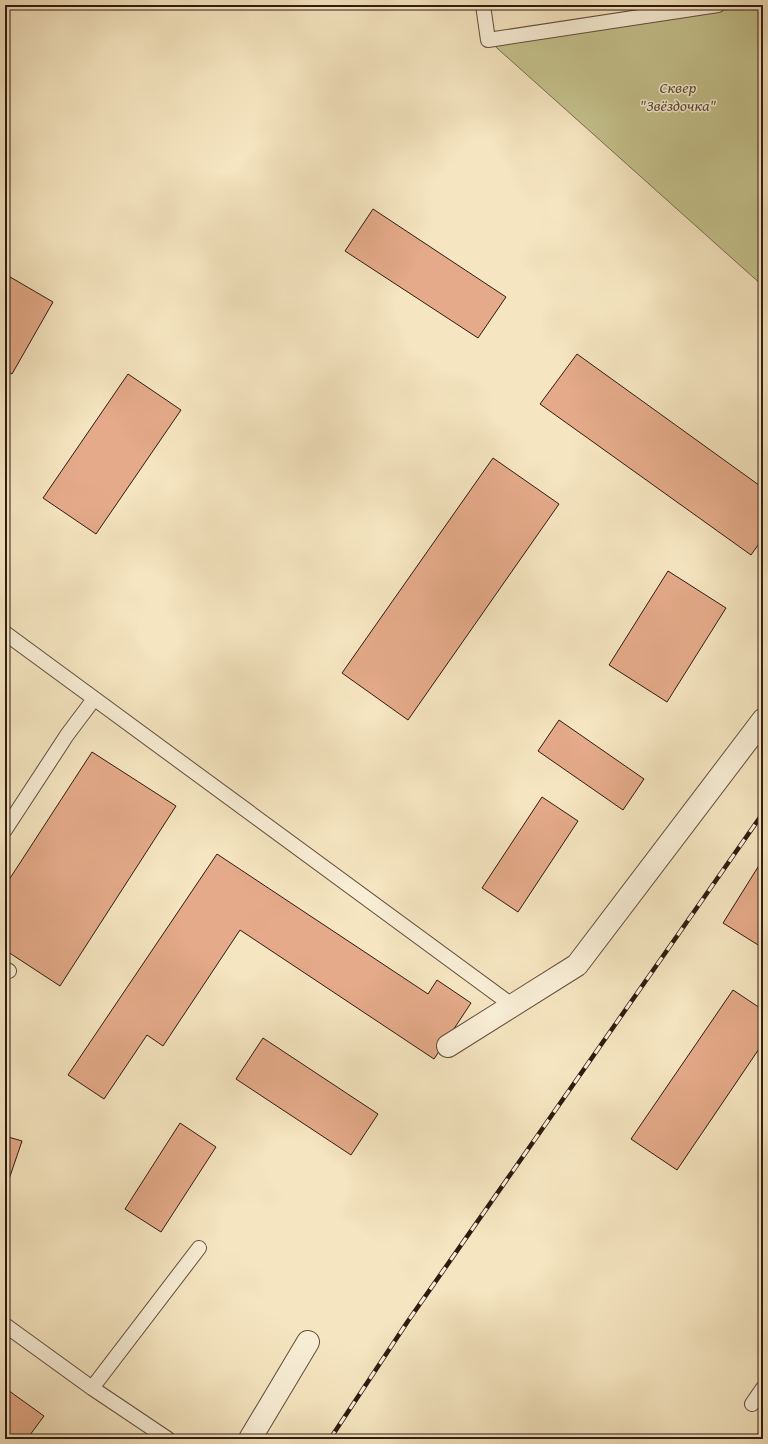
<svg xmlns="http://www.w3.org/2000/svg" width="768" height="1444" font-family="'Gentium Book Plus',serif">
<rect width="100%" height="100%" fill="#f5e5c0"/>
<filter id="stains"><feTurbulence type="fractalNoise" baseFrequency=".005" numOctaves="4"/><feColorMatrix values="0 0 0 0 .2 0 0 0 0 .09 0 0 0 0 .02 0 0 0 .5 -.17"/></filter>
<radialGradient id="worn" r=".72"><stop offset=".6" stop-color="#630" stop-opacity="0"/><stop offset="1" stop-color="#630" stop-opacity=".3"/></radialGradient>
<!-- green -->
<path fill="#c4c28d" stroke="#7a6e4e" d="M 718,5 L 763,5 L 763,286 L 488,40 Z"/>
<!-- building -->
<path fill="#e4aa89" stroke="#301a10" d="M 373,209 L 506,297 L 478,338 L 345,251 Z
M 5,274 L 53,302 L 12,374 L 5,370 Z
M 577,354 L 763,488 L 763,538 L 751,555 L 540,404 Z
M 128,374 L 181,410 L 96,534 L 43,498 Z
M 493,458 L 559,504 L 408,720 L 342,673 Z
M 668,571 L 726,608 L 667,702 L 609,665 Z
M 559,720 L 644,779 L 623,810 L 538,751 Z
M 92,752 L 176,806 L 60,986 L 5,950 L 5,886 Z
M 542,797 L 578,821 L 518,912 L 482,888 Z
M 217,854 L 428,994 L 437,980 L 471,1003 L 434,1059 L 240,930 L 163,1046 L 147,1035 L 104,1099 L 68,1075 Z
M 763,859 L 763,948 L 723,923 Z
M 733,990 L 763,1010 L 763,1043 L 677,1170 L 631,1139 Z
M 263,1038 L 378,1114 L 351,1155 L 236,1079 Z
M 180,1123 L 216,1147 L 161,1232 L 125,1209 Z
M 5,1136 L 22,1141 L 5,1191 Z
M 5,1388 L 44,1416 L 27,1439 L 5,1439 Z
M 763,1426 L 763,1439 L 754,1439 Z"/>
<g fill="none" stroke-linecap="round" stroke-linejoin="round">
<defs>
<path id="lane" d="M 483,5 L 488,40 L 718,5
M 5,633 L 513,1006
M 5,830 L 67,735 L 94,699
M 5,969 L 9,971
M 5,1325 L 92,1388
M 752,1404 L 763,1388
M 168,1439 L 92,1388 L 199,1248"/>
<path id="street" d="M 448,1046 L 577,965 L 763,720
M 250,1439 L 308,1342"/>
</defs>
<!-- lane casing -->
<use href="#lane" stroke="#614d3c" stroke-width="16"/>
<!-- street casing -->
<use href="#street" stroke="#614d3c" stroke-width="24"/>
<!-- lane -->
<use href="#lane" stroke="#f8eed6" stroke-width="14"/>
<!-- street -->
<use href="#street" stroke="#f8eed6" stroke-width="22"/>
<defs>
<path id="rail" d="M 330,1439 L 408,1321 L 763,813"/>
</defs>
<!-- rail casing -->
<use href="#rail" stroke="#301a10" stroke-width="4.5"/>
<!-- rail -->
<use href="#rail" stroke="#f8eed6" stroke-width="3" stroke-dasharray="9" stroke-linecap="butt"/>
</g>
<g text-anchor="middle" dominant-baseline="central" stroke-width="3" stroke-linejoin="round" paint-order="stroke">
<!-- park labels -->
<g font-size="16" font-style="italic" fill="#5c4c36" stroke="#f8eed6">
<text x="678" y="87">Сквер<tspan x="678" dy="18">"Звёздочка"</tspan></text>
</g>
</g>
<!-- margin -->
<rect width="768" height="1444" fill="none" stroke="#f5e5c0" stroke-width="20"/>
<rect x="6" y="6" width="756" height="1432" fill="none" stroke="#301a10" stroke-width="2"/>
<rect x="10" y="10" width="748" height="1424" fill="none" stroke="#301a10"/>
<rect width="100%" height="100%" filter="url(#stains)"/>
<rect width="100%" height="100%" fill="url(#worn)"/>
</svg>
